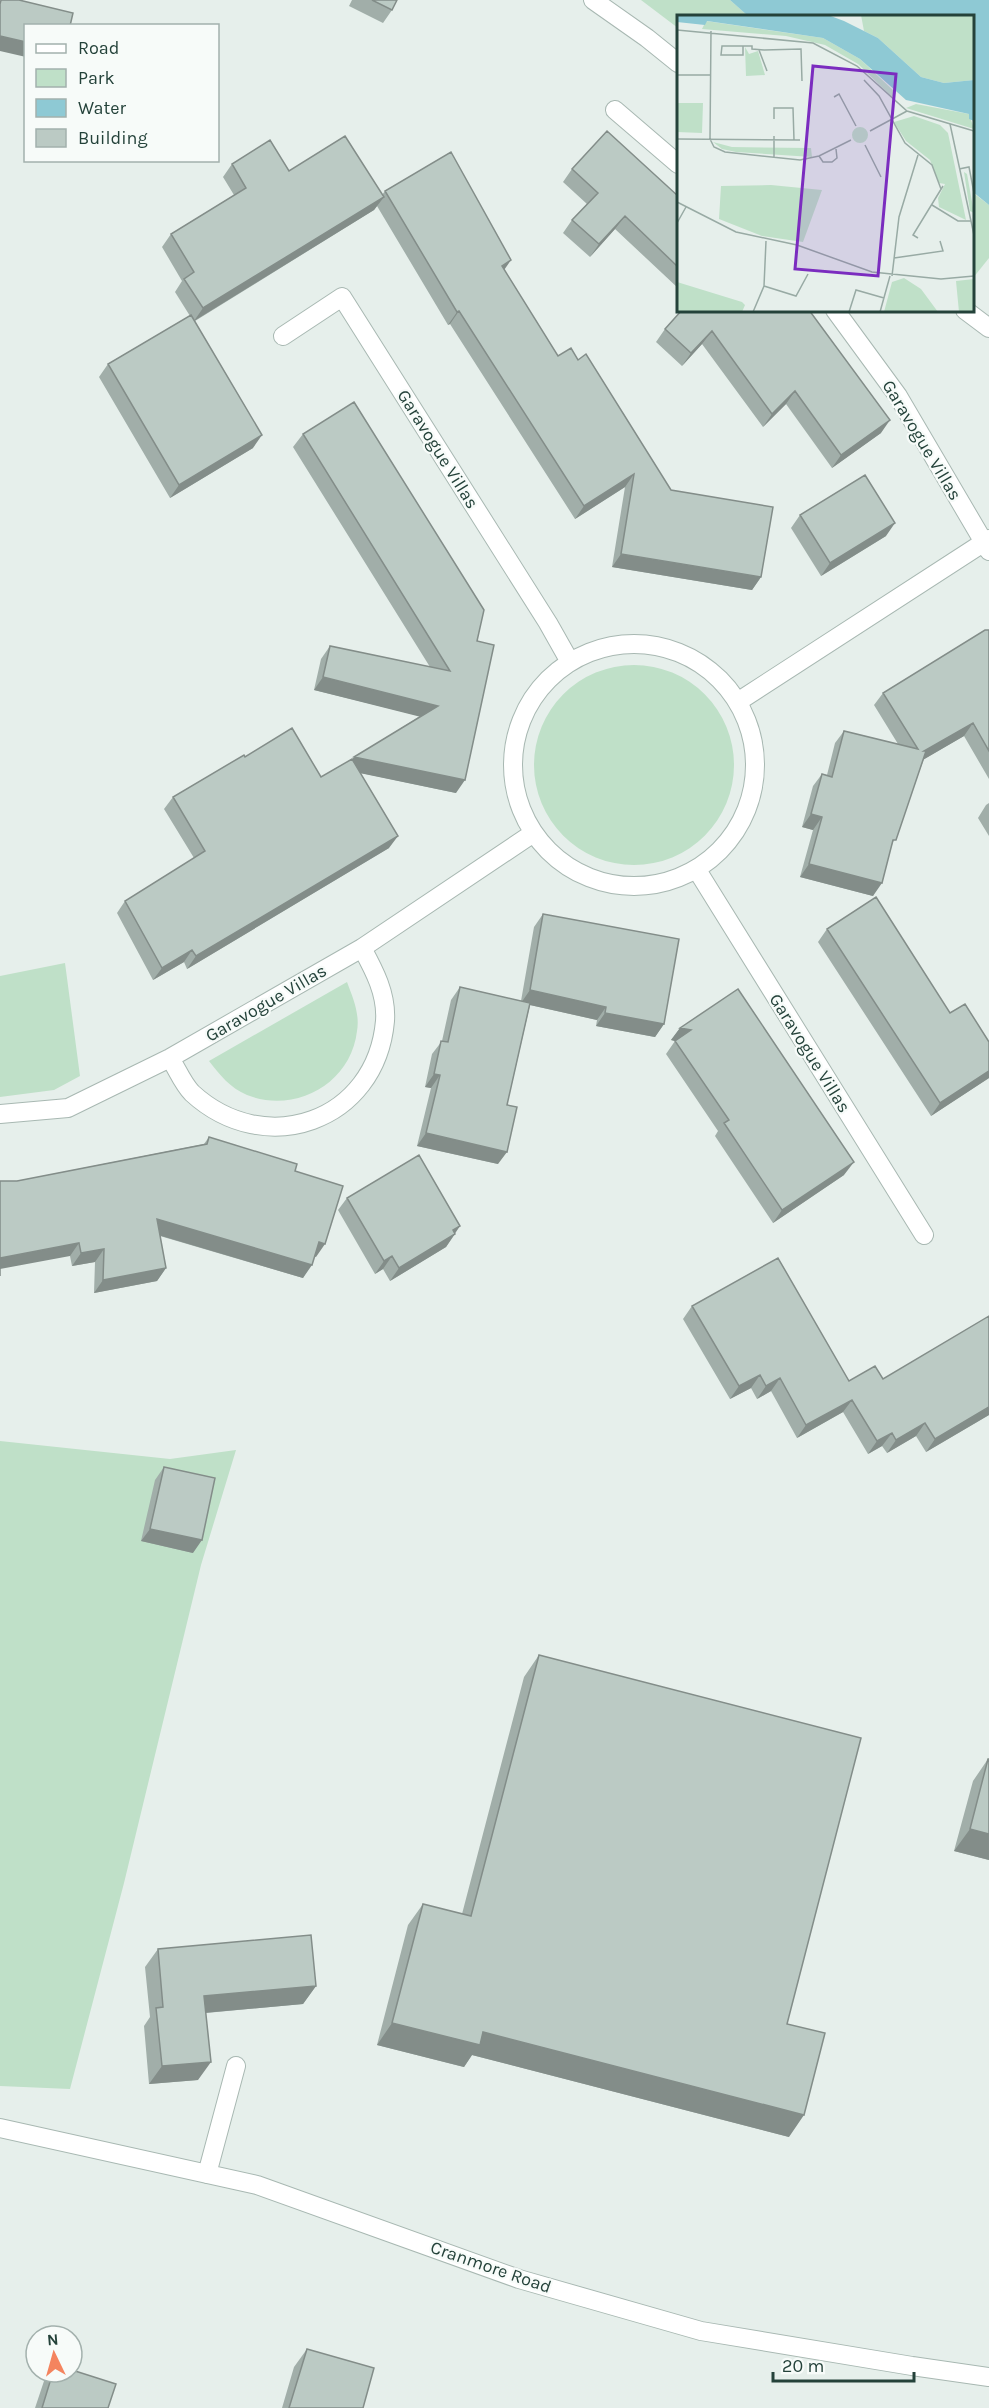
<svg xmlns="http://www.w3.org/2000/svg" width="989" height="2408" font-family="Karla,sans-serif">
<rect width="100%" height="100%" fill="#e6efeb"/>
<!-- green -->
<path fill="#bfe0c8" d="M 641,0 L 730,0 L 748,16 L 678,16 L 678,28 Z
M 972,192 L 989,205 L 989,258 L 973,278 Z
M534 765a100 100 0 1 1 200 0a100 100 0 1 1-200 0Z
M 65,963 L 80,1076 L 54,1090 L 0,1097 L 0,976 Z
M 347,982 C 353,998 360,1014 357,1031 C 351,1084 295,1114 247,1095 C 230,1088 220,1075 209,1061 Z
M 0,1441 L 170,1459 L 236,1450 L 201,1565 L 124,1883 L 70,2089 L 0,2086 Z"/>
<!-- water -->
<path fill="#8ec9d4" d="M 730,0 L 989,0 L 989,205 L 973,192 L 972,16 L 748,16 Z"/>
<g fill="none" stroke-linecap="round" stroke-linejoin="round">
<defs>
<path id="minor" d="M 593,0 L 647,38 L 678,63
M 615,110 L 678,164
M 835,310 L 898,396 L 989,551
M 965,310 L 989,328
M 283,336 L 342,297 L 548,623 L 570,662
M513 765a121 121 0 1 1 242 0a121 121 0 1 1-242 0Z
M 739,701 L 989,539
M 697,870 L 924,1235
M 170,1058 C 177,1069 183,1084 192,1093 C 265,1160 376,1122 385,1021 C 387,994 374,970 362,948
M 0,1114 L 68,1108 L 170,1058 L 362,948 L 532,834
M 0,2128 L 257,2185 L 519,2279 L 701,2331 L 912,2366 L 989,2377
M 207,2174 L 236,2066"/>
</defs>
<!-- minor casing -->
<use href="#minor" stroke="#a8b8b2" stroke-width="20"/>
<!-- minor -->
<use href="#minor" stroke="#fff" stroke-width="18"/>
</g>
<!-- wall -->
<path fill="#a1aea9" d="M 352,0 L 397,0 L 392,10 L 383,23 L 349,6 Z
M 232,164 L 289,171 L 382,195 L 385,191 L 504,270 L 558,356 L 578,360 L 671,490 L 761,577 L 752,590 L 612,567 L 625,487 L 575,519 L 450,324 L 448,325 L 377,206 L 374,210 L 195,321 L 253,448 L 170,498 L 99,377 L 108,364 L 190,316 L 175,292 L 182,281 L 162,247 L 171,234 L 234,195 L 223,177 Z
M 572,169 L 678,196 L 678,288 L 615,229 L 590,257 L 563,233 L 572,220 L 587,204 L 563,182 Z
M 682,310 L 881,433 L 832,468 L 786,404 L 763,427 L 702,344 L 682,366 L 656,342 L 665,329 Z
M 303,434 L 477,641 L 456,793 L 361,773 L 389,848 L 187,969 L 184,962 L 153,980 L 117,913 L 125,901 L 194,858 L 164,809 L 173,797 L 245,757 L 321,777 L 352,759 L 420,716 L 314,690 L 321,659 L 330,646 L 430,667 L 293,447 Z
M 800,515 L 886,536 L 821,576 L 791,528 Z
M 989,630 L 989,779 L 964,736 L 924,759 L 873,896 L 800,877 L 813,830 L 802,827 L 813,786 L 822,774 L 827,775 L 835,743 L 844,731 L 898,744 L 874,705 L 883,693 Z
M 989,803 L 989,836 L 978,818 L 986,805 Z
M 543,914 L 664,1024 L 655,1037 L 596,1026 L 597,1020 L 530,1005 L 507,1105 L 498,1164 L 417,1146 L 431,1088 L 425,1087 L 432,1054 L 442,1041 L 451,1000 L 460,987 L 521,1001 L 534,927 Z
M 827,929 L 950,1013 L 989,1042 L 989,1078 L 931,1116 L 818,942 Z
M 680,1028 L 844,1175 L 773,1223 L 715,1136 L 718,1131 L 666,1054 L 675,1041 L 671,1040 Z
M 209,1137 L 295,1171 L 316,1257 L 315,1256 L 303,1278 L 160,1236 L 166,1268 L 157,1281 L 94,1293 L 95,1262 L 72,1266 L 70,1256 L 0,1181 L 17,1181 L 204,1144 Z
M 347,1198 L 455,1233 L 455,1234 L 446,1247 L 390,1281 L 383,1269 L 375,1274 L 338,1210 Z
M 692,1306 L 849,1381 L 883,1379 L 989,1415 L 926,1452 L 916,1436 L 887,1453 L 882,1446 L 868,1454 L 843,1412 L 797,1438 L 771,1391 L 757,1399 L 751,1388 L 730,1399 L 683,1319 Z
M 164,1467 L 193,1553 L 141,1541 L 155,1480 Z
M 539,1655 L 787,2024 L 789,2137 L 472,2055 L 464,2067 L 377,2045 L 408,1925 L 423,1904 L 462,1914 L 524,1677 Z
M 988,1759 L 989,1860 L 954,1851 L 973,1781 Z
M 158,1949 L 316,1986 L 303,2004 L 206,2013 L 198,2080 L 149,2084 L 144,2026 L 150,2017 L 145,1967 Z
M 307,2349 L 363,2408 L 282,2408 L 294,2367 Z
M 50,2372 L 72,2372 L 108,2408 L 35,2408 L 44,2381 Z"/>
<!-- shaded-wall -->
<path fill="#838d89" d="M 0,36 L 26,42 L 26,57 L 0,51 Z
M 384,197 L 374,210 L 194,321 L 203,308 Z
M 625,216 L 615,229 L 590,257 L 599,244 Z
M 511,260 L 502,273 L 502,266 Z
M 459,311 L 450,324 L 448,325 L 457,312 Z
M 712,331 L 702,344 L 682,366 L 691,353 Z
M 795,391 L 786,404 L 763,427 L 772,414 Z
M 890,420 L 881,433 L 832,468 L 841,455 Z
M 262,435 L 253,448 L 170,498 L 179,485 Z
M 634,474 L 625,487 L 575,519 L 584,506 Z
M 895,523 L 886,536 L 821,576 L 830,563 Z
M 621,554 L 761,577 L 752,590 L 612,567 Z
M 323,677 L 438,706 L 429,719 L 314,690 Z
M 973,723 L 964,736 L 916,764 L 924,751 Z
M 354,757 L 465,780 L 456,793 L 345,770 Z
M 811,814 L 822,817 L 813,830 L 802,827 Z
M 398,836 L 389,848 L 187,969 L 196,956 Z
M 809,864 L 882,883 L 873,896 L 800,877 Z
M 192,950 L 184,962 L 153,980 L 162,968 Z
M 530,990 L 606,1007 L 597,1020 L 521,1003 Z
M 605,1013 L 664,1024 L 655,1037 L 596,1026 Z
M 680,1028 L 691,1030 L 682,1043 L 671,1040 Z
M 989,1071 L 989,1078 L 931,1116 L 940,1103 Z
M 434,1074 L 440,1075 L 431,1088 L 425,1087 Z
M 426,1133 L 507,1152 L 498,1164 L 417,1146 Z
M 854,1162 L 844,1175 L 773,1223 L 782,1210 Z
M 157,1219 L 312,1265 L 303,1278 L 148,1232 Z
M 460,1226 L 446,1247 L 390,1281 L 399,1268 L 453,1230 Z
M 319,1242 L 325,1244 L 316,1257 L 310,1255 Z
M 79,1243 L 70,1256 L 0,1269 L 0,1258 Z
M 104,1249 L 95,1262 L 72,1266 L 81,1253 Z
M 392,1256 L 383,1269 L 375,1274 L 384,1261 Z
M 166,1268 L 157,1281 L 94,1293 L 103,1280 Z
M 760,1375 L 751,1388 L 730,1399 L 739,1386 Z
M 780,1378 L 771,1391 L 757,1399 L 766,1386 Z
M 852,1400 L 843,1412 L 797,1438 L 806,1425 Z
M 989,1407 L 989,1415 L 926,1452 L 935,1439 Z
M 925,1423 L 916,1436 L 887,1453 L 896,1440 Z
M 892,1433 L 882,1446 L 868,1454 L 877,1441 Z
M 150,1529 L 202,1540 L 193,1553 L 141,1541 Z
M 970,1829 L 989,1834 L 989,1860 L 954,1851 Z
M 316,1986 L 303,2004 L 192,2014 L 204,1996 Z
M 392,2023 L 483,2032 L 804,2115 L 789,2137 L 472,2055 L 464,2067 L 377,2045 Z
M 211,2062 L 198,2080 L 149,2084 L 162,2066 Z"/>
<!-- building -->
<path fill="#bbcac4" stroke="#838d89" stroke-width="1.5" d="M 1,0 L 19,0 L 73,13 L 70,26 L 26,26 L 26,42 L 0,36 L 0,4 Z
M 372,0 L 397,0 L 392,10 Z
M 607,131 L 678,196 L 678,267 L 625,216 L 599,244 L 572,220 L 598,193 L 572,169 Z
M 345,136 L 384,197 L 203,308 L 184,279 L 194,272 L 171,234 L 246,188 L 232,164 L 270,140 L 289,171 Z
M 451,152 L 511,260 L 502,266 L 558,356 L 571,348 L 578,360 L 586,354 L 671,490 L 773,507 L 761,577 L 621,554 L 634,474 L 584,506 L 459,311 L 457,312 L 385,191 Z
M 682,310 L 809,310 L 890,420 L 841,455 L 795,391 L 772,414 L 712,331 L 691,353 L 665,329 Z
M 191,315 L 262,435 L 179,485 L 108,364 Z
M 354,402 L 484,610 L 477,641 L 494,645 L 465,780 L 354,757 L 438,706 L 323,677 L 330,646 L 450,671 L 303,434 Z
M 865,475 L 895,523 L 830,563 L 800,515 Z
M 985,630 L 989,630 L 989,751 L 973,723 L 924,751 L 926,751 L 896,840 L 893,840 L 882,883 L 809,864 L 822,817 L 811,814 L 822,774 L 832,777 L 844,731 L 918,749 L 883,693 Z
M 292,728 L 321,777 L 352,759 L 398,836 L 196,956 L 192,950 L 162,968 L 125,901 L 205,851 L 173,797 L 244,755 L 245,757 Z
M 876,897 L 950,1013 L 965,1004 L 989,1042 L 989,1071 L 940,1103 L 827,929 Z
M 543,914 L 679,939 L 664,1024 L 605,1013 L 606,1007 L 530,990 Z
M 460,987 L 530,1003 L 507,1105 L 517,1107 L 507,1152 L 426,1133 L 440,1075 L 434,1074 L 441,1041 L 448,1042 Z
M 738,989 L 854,1162 L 782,1210 L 724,1123 L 729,1120 L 675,1041 L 691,1030 L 680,1028 Z
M 209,1137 L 297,1164 L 295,1171 L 343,1186 L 325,1244 L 319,1242 L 312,1265 L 157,1219 L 166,1268 L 103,1280 L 104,1249 L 81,1253 L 79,1243 L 0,1258 L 0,1276 L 0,1181 L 17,1181 L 207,1144 Z
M 419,1155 L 460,1226 L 453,1230 L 455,1234 L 399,1268 L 392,1256 L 384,1261 L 347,1198 Z
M 778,1258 L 849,1381 L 875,1366 L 883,1379 L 989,1316 L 989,1407 L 935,1439 L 925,1423 L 896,1440 L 892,1433 L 877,1441 L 852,1400 L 806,1425 L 780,1378 L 766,1386 L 760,1375 L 739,1386 L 692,1306 Z
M 164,1467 L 215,1478 L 202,1540 L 150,1529 Z
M 539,1655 L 861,1738 L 787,2024 L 825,2033 L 804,2115 L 483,2032 L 480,2045 L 392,2023 L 423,1904 L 471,1916 Z
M 988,1759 L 989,1759 L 989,1834 L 970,1829 Z
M 311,1935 L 316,1986 L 204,1996 L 211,2062 L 162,2066 L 156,2008 L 163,2007 L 158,1949 Z
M 307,2349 L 374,2368 L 363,2408 L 289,2408 Z
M 72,2370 L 116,2384 L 108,2408 L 42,2408 L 53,2372 L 72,2372 Z"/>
<g text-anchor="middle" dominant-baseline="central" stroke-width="4.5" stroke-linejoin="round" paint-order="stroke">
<!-- street labels -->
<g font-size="18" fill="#24423a" stroke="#f7fbf9">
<text transform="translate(922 440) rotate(59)">Garavogue Villas</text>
<text transform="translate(438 449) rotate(58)">Garavogue Villas</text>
<text transform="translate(266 1003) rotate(-30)">Garavogue Villas</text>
<text transform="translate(810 1053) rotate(58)">Garavogue Villas</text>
<text transform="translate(491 2267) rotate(19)">Cranmore Road</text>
</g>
</g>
<!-- overview -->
<g transform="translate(677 15)">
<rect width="297" height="297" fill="#e6efeb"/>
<path d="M 184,0 L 297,0 L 297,65 L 267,68 L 244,62 L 201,23 L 187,16 ZM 29,6 L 146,23 L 183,44 L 219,78 L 215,82 L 181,49 L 148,30 L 109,21 L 25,14 ZM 68,32 L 72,39 L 81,36 L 88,60 L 69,61 ZM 0,88 L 26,88 L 25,118 L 0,117 ZM 239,89 L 292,99 L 297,114 L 229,93 ZM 237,101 L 263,110 L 271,118 L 289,205 L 262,192 L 261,183 L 268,169 L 262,168 L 253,145 L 229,126 L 217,107 ZM175 120a8 8 0 1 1 16 0a8 8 0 1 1-16 0ZM 36,127 L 55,132 L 134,133 L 135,142 L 59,137 L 45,134 ZM 287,157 L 290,159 L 297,198 L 293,196 ZM 94,170 L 145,175 L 126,227 L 85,221 L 42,204 L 44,171 ZM 227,263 L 244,274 L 261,297 L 207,297 L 215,267 ZM 297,264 L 297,297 L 282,297 L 279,266 ZM 0,267 L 65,287 L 68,290 L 65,297 L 0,297 Z" fill="#bfe0c8"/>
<path d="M 0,0 L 151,0 L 167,6 L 201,23 L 244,62 L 267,68 L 297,65 L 297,106 L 292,104 L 292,99 L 229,85 L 183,44 L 146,23 L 30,6 L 28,10 L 0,7 Z" fill="#8ec9d4"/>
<path fill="none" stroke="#98aaa4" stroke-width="1.5" d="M 0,15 L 136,28 L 180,51 L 230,96 L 297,116M 66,31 L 66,40 L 44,40 L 45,31 L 75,31 L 75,34 L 87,35 L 124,34 L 125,66M 82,35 L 90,56M 0,60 L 33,60M 187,65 L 202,81 L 228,128 L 255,150 L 264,174M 157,82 L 162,79 L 179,111M 97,104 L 97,93 L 116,93 L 117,125M 273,109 L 297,220M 193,116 L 230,96M 0,124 L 123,125M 33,124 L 37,132 L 48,137 L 123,145 L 142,141 L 174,125M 33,124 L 34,16M 188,130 L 204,162M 142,141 L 146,147 L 155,147 L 160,143 L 159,134M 97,142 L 97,121M 282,154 L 292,152 L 297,178M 0,187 L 59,217 L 120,230 L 195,257 L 264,264 L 297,261M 255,190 L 281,206 L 294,206M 0,208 L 9,192M 241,223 L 236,220 L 266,171M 217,243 L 266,236 L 263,226M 215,261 L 222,202 L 241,140M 87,271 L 119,281 L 131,259M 76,297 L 87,271 L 89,226M 172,297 L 179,275 L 207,283M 203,297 L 213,261"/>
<path fill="#7b2cbf" fill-opacity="0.15" stroke="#7b2cbf" stroke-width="3" d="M 136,51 L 219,59 L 201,261 L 118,254 Z"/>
<rect width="297" height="297" fill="none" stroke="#24423a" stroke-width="3"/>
</g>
<!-- legend -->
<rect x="24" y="24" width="195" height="138" fill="#f7fbf9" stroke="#a3b1ad" stroke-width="1.5"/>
<rect x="36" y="44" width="30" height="9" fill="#ffffff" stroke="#a3b1ad" stroke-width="1.5"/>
<text x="78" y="54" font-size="18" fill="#24423a">Road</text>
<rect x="36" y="69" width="30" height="18" fill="#bfe0c8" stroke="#a3b1ad" stroke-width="1.5"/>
<text x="78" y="84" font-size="18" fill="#24423a">Park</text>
<rect x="36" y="99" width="30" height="18" fill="#8ec9d4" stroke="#a3b1ad" stroke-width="1.5"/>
<text x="78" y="114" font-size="18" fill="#24423a">Water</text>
<rect x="36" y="129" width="30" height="18" fill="#bbcac4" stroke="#a3b1ad" stroke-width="1.5"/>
<text x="78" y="144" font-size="18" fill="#24423a">Building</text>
<!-- north arrow -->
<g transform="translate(54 2354) rotate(355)"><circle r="28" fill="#f7fbf9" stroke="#a3b1ad" stroke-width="1.5"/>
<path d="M0-4.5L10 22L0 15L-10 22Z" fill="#f4845f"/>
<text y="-9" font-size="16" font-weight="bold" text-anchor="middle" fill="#24423a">N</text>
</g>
<!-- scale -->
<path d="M773 2372v9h141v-9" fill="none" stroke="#24423a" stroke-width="3"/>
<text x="782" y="2372" font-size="18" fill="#24423a" stroke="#f7fbf9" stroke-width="4.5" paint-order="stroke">20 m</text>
</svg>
